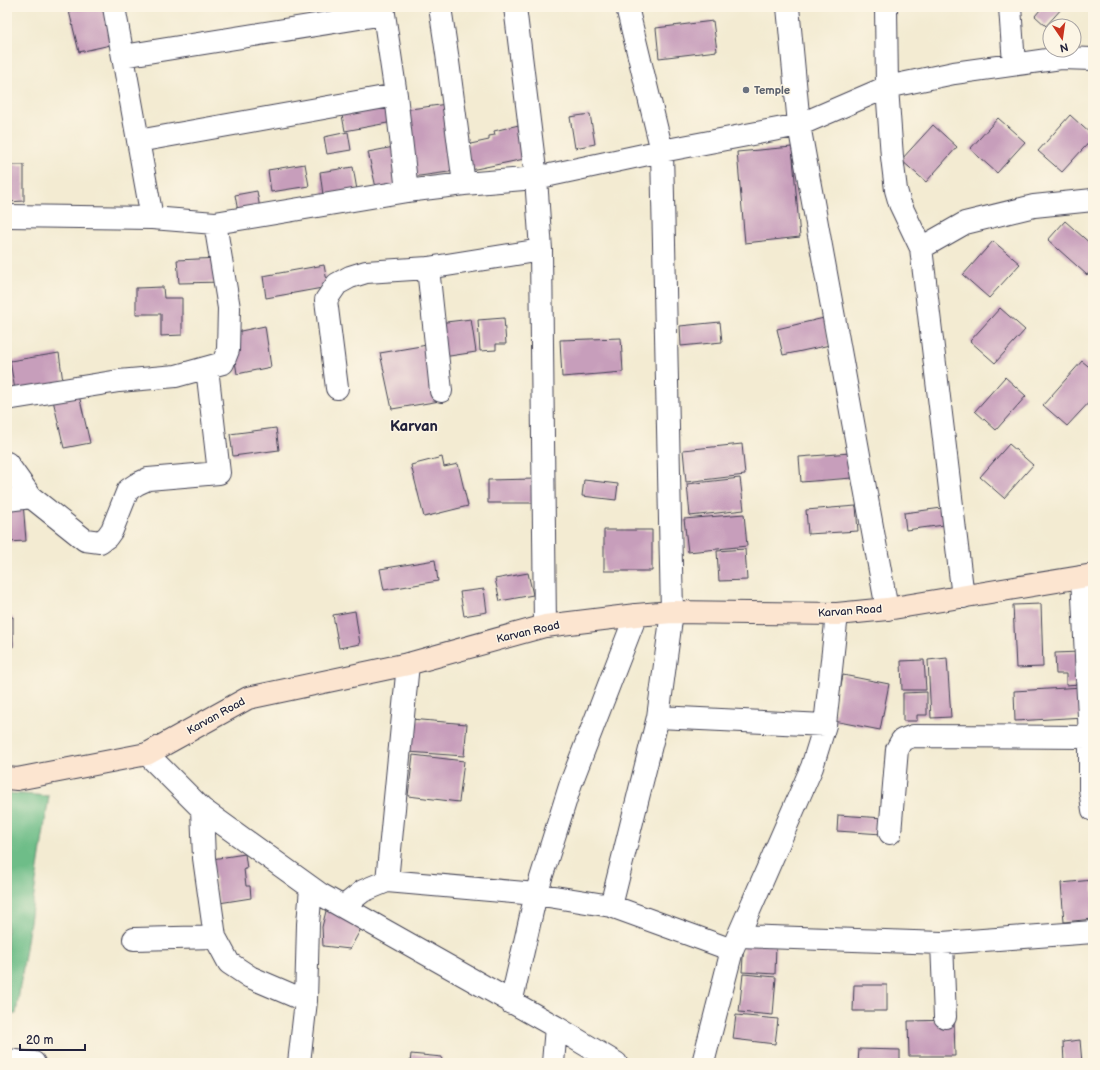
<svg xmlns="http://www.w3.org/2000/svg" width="1100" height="1070" font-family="'Balsamiq Sans',sans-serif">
<rect width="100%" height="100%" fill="#fcf5e5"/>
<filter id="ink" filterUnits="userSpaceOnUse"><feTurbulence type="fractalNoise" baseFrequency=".025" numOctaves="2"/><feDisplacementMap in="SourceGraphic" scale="8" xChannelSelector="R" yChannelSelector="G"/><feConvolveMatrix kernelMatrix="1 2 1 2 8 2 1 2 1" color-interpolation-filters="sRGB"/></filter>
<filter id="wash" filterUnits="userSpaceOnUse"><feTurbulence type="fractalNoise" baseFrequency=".012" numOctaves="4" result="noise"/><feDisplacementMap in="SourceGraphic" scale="16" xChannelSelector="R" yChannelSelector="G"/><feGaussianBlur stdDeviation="0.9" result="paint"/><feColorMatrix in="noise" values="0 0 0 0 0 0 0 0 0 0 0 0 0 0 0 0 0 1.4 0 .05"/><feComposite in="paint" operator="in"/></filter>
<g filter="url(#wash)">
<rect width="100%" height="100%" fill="#f3ebd2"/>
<!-- forest -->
<path fill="#6ebd88" stroke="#487062" d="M 7,793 L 49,796 L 16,1014 L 7,1015 Z"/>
<g id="blocks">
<!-- building -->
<path fill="#c79ebb" d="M 68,7 L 107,7 L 115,44 L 79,52 Z
M 1036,7 L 1063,7 L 1046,26 L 1035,16 L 1040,10 Z
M 713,21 L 717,51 L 659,58 L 656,28 Z
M 394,101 L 398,121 L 345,131 L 341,110 Z
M 447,104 L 456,171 L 412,177 L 403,110 Z
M 590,114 L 595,144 L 575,148 L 570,117 Z
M 1070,115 L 1093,136 L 1093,138 L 1062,172 L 1038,151 Z
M 998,118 L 1025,142 L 997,173 L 970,149 Z
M 527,123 L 529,158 L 471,170 L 466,145 L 489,140 L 489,136 L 495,135 L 494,131 Z
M 933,125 L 957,147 L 926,182 L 901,160 Z
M 348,132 L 351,150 L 327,154 L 324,137 Z
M 394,147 L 401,187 L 377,192 L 368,152 Z
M 792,147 L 800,237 L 745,243 L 737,152 Z
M 305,164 L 309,186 L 271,192 L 268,170 Z
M 7,165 L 24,165 L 24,201 L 7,202 Z
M 353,167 L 357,190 L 323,195 L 320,172 Z
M 257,191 L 260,209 L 238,212 L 235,195 Z
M 1065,221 L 1093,246 L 1093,268 L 1087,275 L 1048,240 Z
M 993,241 L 1020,264 L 989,298 L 963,275 Z
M 219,258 L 223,282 L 179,283 L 177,260 Z
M 324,265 L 328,287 L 266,298 L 263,276 Z
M 163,287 L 164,298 L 182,298 L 182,335 L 161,336 L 161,314 L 136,314 L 136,288 Z
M 1000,308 L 1025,330 L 995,363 L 970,341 Z
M 504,318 L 506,344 L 496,344 L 496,350 L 480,351 L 478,320 Z
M 824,318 L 830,345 L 783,355 L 777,329 Z
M 471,319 L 476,352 L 443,357 L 438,323 Z
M 720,322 L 722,342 L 681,346 L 680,326 Z
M 265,326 L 271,367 L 237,374 L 231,333 Z
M 621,338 L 623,372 L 562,377 L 560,340 Z
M 427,345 L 440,401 L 392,409 L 380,353 Z
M 59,353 L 63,382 L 15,390 L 10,361 Z
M 1082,361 L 1093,370 L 1093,398 L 1067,426 L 1043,405 Z
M 1005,377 L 1026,396 L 996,430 L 975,411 Z
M 79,395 L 90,443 L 64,448 L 53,400 Z
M 276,428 L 279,450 L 233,456 L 230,434 Z
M 742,444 L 745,475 L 686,482 L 683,450 Z
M 1009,444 L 1033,465 L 1004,498 L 980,477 Z
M 850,453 L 852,478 L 801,482 L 799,457 Z
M 442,457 L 444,467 L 458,464 L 468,506 L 424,517 L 411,465 Z
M 740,478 L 744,510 L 690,516 L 687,484 Z
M 535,479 L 535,503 L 488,503 L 488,480 Z
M 584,480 L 618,484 L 616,500 L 582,496 Z
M 23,502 L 26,541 L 7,542 L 7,503 Z
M 856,506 L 858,531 L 808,534 L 806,510 Z
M 942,508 L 944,525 L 906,530 L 904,513 Z
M 744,514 L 747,546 L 688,552 L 684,519 Z
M 604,530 L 652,530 L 652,571 L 604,571 Z
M 745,549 L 747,580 L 719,581 L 717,551 Z
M 435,560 L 438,581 L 384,590 L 380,569 Z
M 528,573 L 533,595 L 500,601 L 495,579 Z
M 484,589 L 487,612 L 464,616 L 460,592 Z
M 1041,604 L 1043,667 L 1016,668 L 1013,605 Z
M 355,611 L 360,644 L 339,648 L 333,615 Z
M 7,617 L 13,617 L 13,647 L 7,647 Z
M 1079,652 L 1080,684 L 1066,685 L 1066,674 L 1056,674 L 1055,653 Z
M 947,658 L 951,717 L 931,718 L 928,660 Z
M 924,660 L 926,690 L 902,690 L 901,661 Z
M 843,675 L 889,684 L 880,730 L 834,721 Z
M 1083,687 L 1084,717 L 1015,721 L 1014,691 Z
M 927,692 L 927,715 L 917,715 L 917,721 L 903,721 L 903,693 Z
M 411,719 L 467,724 L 464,756 L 408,752 Z
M 413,755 L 464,761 L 459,802 L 408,796 Z
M 838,815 L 884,818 L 882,834 L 837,831 Z
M 245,854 L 247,869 L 244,869 L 246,886 L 250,886 L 251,898 L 219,903 L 212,859 Z
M 1093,880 L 1093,919 L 1064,922 L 1061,883 Z
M 327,907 L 363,925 L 350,949 L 323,946 L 322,927 Z
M 744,943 L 776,945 L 775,974 L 742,972 Z
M 743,974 L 776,977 L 773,1015 L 739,1012 Z
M 854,985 L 887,985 L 887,1011 L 853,1011 Z
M 736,1015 L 778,1019 L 775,1044 L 733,1039 Z
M 954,1020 L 955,1056 L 909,1056 L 908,1021 Z
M 1080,1040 L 1082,1063 L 1064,1063 L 1063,1042 Z
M 859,1049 L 900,1050 L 900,1063 L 858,1063 Z
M 411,1054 L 442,1057 L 441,1063 L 410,1063 Z"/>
</g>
</g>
<g filter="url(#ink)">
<use href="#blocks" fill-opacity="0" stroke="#414052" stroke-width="1"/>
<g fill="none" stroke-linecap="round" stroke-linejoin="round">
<defs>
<path id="street" d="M 114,7 L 152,218
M 383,7 L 396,95 L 407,191
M 440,7 L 447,54 L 464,184
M 515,7 L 536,178 L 541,250 L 545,626
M 788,7 L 799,125 L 887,609
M 886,7 L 887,87 L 892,157 L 896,190 L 900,204 L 921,248 L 963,597
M 1010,7 L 1014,64
M 123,56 L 384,14
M 138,141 L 396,95
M 7,216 L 152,218 L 215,223 L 407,191 L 464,184 L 536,178 L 662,151 L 799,125 L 887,87 L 954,73 L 1061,58 L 1093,59
M 921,248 L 965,223 L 1034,206 L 1093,200
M 428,268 L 441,391
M 337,388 L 326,300 L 337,284 L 350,277 L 366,272 L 428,268 L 541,250
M 7,399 L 119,381 L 176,376 L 223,363 L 228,350 L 229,308 L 215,223
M 7,463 L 31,497 L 85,540 L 100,542 L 107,537 L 112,530 L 128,490 L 137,484 L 148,479 L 219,473 L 207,368
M 7,500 L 31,497
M 1082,577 L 1090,737 L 1090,789 L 1093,810
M 658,717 L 825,725
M 147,754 L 202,809 L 320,894 L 556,1027 L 616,1063
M 202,809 L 204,858 L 215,937 L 229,963 L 250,977 L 306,1001
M 890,833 L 897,749 L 902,740 L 913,736 L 1090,737
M 387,881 L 408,664
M 611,906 L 658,717 L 672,612 L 662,151 L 627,7
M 343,907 L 363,891 L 387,881 L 536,894 L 611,906 L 732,950
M 739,936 L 942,943 L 1093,932
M 134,939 L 215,937
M 942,943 L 945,1017
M 511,1003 L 536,894 L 571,783 L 636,615
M 7,1060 L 34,1063
M 299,1063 L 306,1001 L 308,924 L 311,888
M 553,1063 L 556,1027
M 703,1063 L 732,950 L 812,767 L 825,725 L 837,614"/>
<path id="secondary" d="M 7,778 L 17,779 L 147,754 L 248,698 L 408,664 L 545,626 L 636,615 L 672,612 L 837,614 L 887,609 L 1093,575"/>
</defs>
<!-- street casing -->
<use href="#street" stroke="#414052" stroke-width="24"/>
<!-- secondary casing -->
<use href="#secondary" stroke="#414052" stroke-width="24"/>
<!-- street -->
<use href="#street" stroke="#fff" stroke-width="22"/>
<!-- secondary -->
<use href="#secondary" stroke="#fce5d0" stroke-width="22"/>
</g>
</g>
<!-- markers -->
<circle fill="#6b7280" stroke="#fcf5e5" stroke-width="1.5" cx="746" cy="90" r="4"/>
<g text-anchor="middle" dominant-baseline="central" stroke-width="3" stroke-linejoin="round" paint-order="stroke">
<!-- worship labels -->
<g font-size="11" font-weight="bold" fill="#5b616d" stroke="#fcf5e5" text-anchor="start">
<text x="754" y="90">Temple</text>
</g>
<!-- street labels -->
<g font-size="11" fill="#22223b" stroke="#fcf5e5">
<text transform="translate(850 611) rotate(-4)">Karvan Road</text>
<text transform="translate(528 632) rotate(-13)">Karvan Road</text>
<text transform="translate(216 716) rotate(-29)">Karvan Road</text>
</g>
<!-- district labels -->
<g font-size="15" font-weight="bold" fill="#22223b" stroke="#fcf5e5">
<text x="414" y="426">Karvan</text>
</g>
</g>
<!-- margin -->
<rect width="1100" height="1070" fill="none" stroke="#fcf5e5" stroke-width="24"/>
<!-- north arrow -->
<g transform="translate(1062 38) rotate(167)"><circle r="19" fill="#fcf5e5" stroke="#a5a1a1"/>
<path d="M0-3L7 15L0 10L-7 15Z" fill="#c8321e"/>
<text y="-6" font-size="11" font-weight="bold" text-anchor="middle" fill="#22223b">N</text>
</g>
<!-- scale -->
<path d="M20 1044v6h65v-6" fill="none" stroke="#22223b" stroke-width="2"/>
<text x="26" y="1044" font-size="12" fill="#22223b" stroke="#fcf5e5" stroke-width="3" paint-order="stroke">20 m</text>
</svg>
